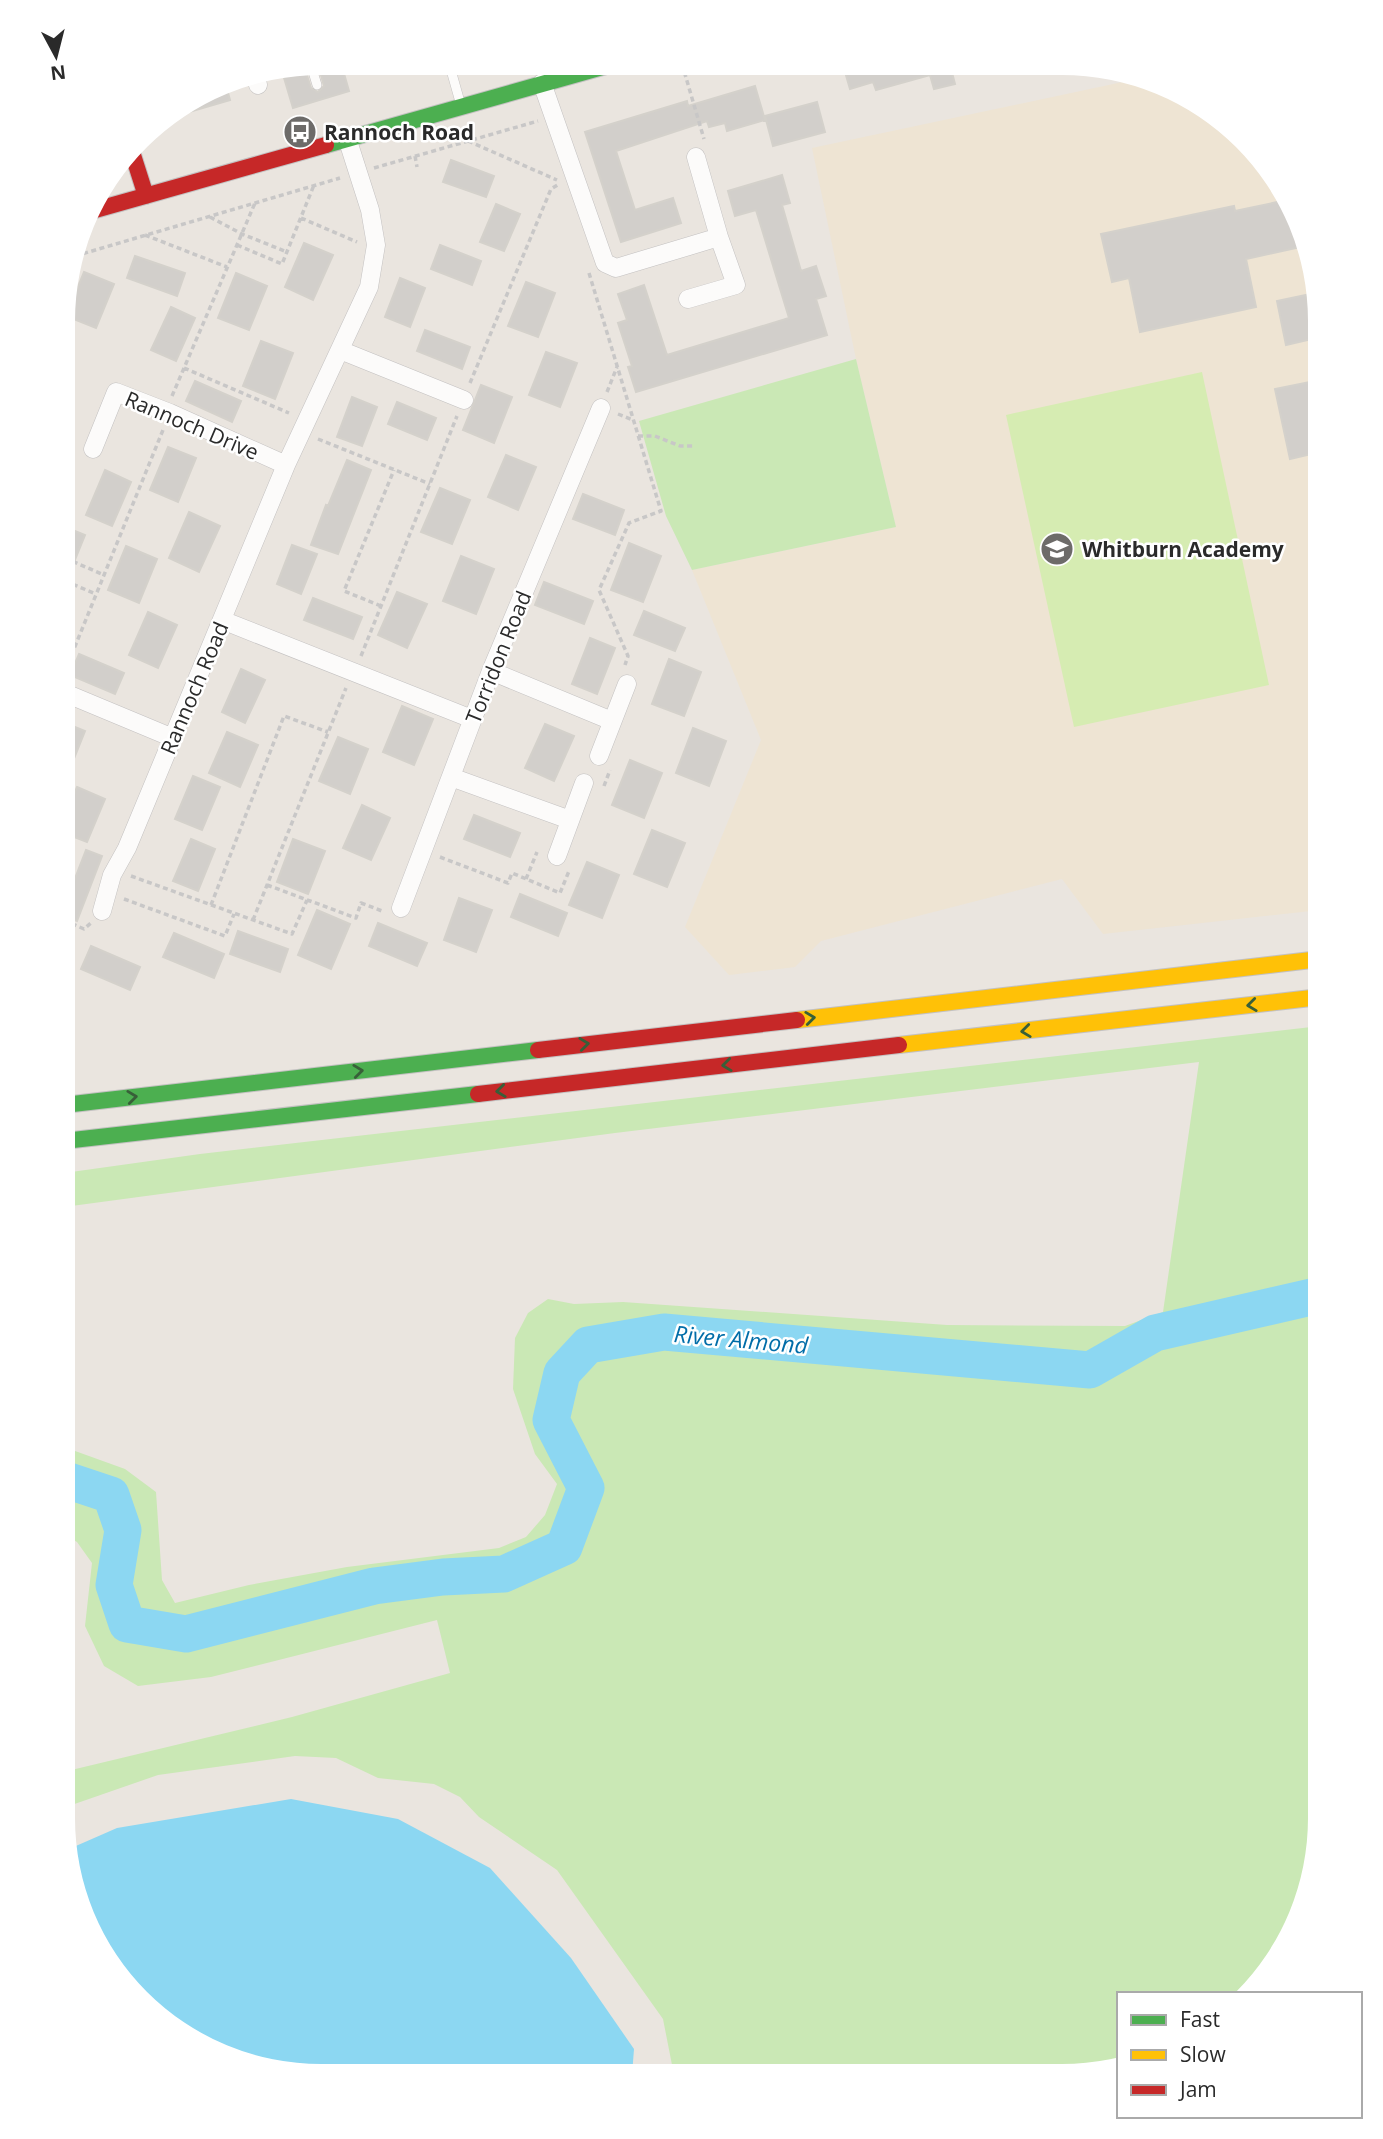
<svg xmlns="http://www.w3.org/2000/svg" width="1383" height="2139" font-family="'Open Sans',sans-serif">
<rect width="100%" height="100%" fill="#eae5df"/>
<!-- education -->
<path fill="#eee4d3" d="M 1132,80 L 1218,116 L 1266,164 L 1300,222 L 1320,322 L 1320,910 L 1103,934 L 1062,879 L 821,941 L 795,967 L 729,975 L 685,927 L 761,740 L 692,570 L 896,527 L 856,359 L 812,148 Z"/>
<!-- green -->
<path fill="#cae8b5" d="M 856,359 L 896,527 L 692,570 L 666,516 L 639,421 Z
M 1320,1026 L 1320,1324 L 1311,1327 L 1320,1350 L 1319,1835 L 1306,1901 L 1267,1974 L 1248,1994 L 1119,1994 L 1119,2065 L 1062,2076 L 674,2075 L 663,2019 L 557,1870 L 479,1817 L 460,1797 L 434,1784 L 378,1778 L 336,1758 L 295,1756 L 158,1775 L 63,1808 L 63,1772 L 292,1717 L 450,1673 L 437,1620 L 211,1677 L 138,1686 L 104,1666 L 85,1626 L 92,1563 L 77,1542 L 63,1534 L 64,1447 L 125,1469 L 156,1492 L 162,1580 L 175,1603 L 249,1585 L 347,1567 L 499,1548 L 526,1537 L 545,1515 L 557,1484 L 535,1454 L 513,1389 L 515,1338 L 528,1313 L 548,1299 L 574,1304 L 623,1302 L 947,1325 L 1125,1326 L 1163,1312 L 1199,1062 L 615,1133 L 64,1207 L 64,1173 L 200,1154 Z"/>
<!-- pitch -->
<path fill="#d6ecb2" d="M 1202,372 L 1269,685 L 1074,727 L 1006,415 Z"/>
<!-- water -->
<path fill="#8cd7f2" d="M 291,1799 L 398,1819 L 490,1868 L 571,1958 L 634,2049 L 632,2075 L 288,2074 L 223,2056 L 165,2023 L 117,1975 L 83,1917 L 69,1849 L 117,1828 Z"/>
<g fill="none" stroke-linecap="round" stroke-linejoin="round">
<!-- river -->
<path stroke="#8cd7f2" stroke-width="37" d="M 63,1479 L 111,1495 L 123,1530 L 114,1585 L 127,1624 L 186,1634 L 374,1586 L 443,1577 L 504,1574 L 564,1547 L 586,1488 L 551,1420 L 562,1373 L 588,1345 L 664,1332 L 1090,1370 L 1155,1333 L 1320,1295"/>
</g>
<!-- building -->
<path fill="#d2cfcb" stroke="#d4d1cb" stroke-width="2" d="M 341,63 L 349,91 L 293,108 L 282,71 L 304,66 L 311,88 L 318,92 L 324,86 L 318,64 Z
M 843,65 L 950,65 L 955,84 L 934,89 L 930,75 L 876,90 L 873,82 L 850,89 Z
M 225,82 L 230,100 L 182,114 L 180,109 Z
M 755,86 L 765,120 L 727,131 L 725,123 L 709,127 L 707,121 L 616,151 L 635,210 L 673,198 L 681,223 L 621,242 L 585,132 L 687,101 L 688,106 Z
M 817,102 L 825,132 L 773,146 L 765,116 Z
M 451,160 L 494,176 L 486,197 L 443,182 Z
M 782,175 L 790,203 L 782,205 L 801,271 L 816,266 L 826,296 L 816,299 L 827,335 L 636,392 L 628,367 L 632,366 L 618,323 L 627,320 L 618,294 L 644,285 L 667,355 L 789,318 L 756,210 L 735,216 L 728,191 Z
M 1287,200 L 1300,222 L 1305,246 L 1246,259 L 1256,307 L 1140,332 L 1129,278 L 1112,282 L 1101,234 L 1234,206 L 1235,211 Z
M 496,204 L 520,214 L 504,251 L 480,242 Z
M 304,243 L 333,255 L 313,300 L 285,287 Z
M 440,245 L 481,261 L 472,285 L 431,269 Z
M 135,256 L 185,273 L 177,296 L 127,278 Z
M 84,272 L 114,284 L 96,328 L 66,316 Z
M 236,273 L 267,286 L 249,330 L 218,318 Z
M 400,278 L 425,288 L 410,327 L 385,317 Z
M 526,282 L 555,293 L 538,337 L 508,326 Z
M 1306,295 L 1316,338 L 1286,345 L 1277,301 Z
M 171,307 L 195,318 L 176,361 L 151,350 Z
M 425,330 L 470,347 L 462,369 L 417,351 Z
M 261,341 L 293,353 L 275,399 L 243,386 Z
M 546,352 L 577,363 L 560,407 L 529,395 Z
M 1320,380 L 1320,452 L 1290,459 L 1275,389 Z
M 195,381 L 241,401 L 232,422 L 186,401 Z
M 481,385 L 512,397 L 494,443 L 463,430 Z
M 352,397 L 377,407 L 362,446 L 337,437 Z
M 397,402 L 436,418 L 427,440 L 388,424 Z
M 168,447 L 196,458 L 178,502 L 150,490 Z
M 506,455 L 536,467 L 518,510 L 488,497 Z
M 347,460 L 371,470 L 338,554 L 311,545 L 326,505 L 328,506 Z
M 105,470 L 131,482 L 112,526 L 86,515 Z
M 440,488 L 470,500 L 452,544 L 421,532 Z
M 583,494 L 624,510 L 615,535 L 573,519 Z
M 189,512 L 220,526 L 199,572 L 169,558 Z
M 65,527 L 85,535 L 66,582 L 65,582 Z
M 629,543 L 661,556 L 643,602 L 611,590 Z
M 292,545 L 317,554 L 301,594 L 277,584 Z
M 126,546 L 157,559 L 139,603 L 108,590 Z
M 461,556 L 494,569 L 476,614 L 443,601 Z
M 544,582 L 593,601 L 584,624 L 535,605 Z
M 397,592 L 427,604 L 407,648 L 378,635 Z
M 313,598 L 362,617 L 353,639 L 304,620 Z
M 644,611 L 685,628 L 675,651 L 634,635 Z
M 148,612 L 177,625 L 158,668 L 129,655 Z
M 590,638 L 615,648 L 597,694 L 572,684 Z
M 79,654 L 124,673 L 115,694 L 70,675 Z
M 669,659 L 701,672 L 684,716 L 652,704 Z
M 241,669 L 265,680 L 245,723 L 222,712 Z
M 402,706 L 433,719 L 414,765 L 383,752 Z
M 65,723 L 85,731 L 65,781 L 64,781 Z
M 545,724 L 574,736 L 554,781 L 525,768 Z
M 693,728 L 726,741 L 709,786 L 676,773 Z
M 227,732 L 258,745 L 240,787 L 209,773 Z
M 338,737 L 368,749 L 350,794 L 319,781 Z
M 630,760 L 662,773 L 644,818 L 612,805 Z
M 193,776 L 220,787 L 202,830 L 175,819 Z
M 77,787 L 105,799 L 87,842 L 64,833 L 64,817 Z
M 362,805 L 390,818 L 371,860 L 343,848 Z
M 474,815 L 520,833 L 510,857 L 464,839 Z
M 652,830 L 685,843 L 667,887 L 634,874 Z
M 191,839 L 215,849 L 198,891 L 173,881 Z
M 293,839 L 325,851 L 308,894 L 277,882 Z
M 86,850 L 102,856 L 77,921 L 64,916 L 64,907 Z
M 587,862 L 619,875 L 602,918 L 569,905 Z
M 520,894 L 567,913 L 558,936 L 511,917 Z
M 459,898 L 492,910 L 476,952 L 444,940 Z
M 317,910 L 350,924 L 331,969 L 298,955 Z
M 378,923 L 427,943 L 417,966 L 369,946 Z
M 238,931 L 288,949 L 280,972 L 230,954 Z
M 174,933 L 224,954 L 214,978 L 163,957 Z
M 91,946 L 140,967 L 130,990 L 81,969 Z"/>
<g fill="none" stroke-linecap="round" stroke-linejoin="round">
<defs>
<path id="lane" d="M 449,63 L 460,102
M 311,65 L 317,85"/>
<path id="street" d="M 256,76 L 258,85
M 542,83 L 605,263 L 616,268 L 719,237
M 688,299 L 736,285 L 719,237 L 696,157
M 340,350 L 464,400
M 93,449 L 116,392 L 170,413 L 286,465
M 222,620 L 472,719
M 491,671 L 612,721
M 65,693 L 173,738
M 599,756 L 627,684
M 451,777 L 570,820
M 557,856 L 584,783
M 401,908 L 491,671 L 601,408
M 102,911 L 112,875 L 127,848 L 286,465 L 369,287 L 376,245 L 370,210 L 347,138"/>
<path id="fast" d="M 326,145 L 613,64
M 64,1105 L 538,1050
M 64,1141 L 478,1094"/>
<path id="slow" d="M 797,1020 L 1320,959
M 899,1045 L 1320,997"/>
<path id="jam" d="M 132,152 L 146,196
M 88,212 L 326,145
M 538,1050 L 797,1020
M 478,1094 L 899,1045"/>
</defs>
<!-- lane casing -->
<use href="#lane" stroke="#c3c1c1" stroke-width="10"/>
<!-- street casing -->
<use href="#street" stroke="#c3c1c1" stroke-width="19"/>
<!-- fast casing -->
<use href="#fast" stroke="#c3c1c1" stroke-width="18"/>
<!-- slow casing -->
<use href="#slow" stroke="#c3c1c1" stroke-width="18"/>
<!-- jam casing -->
<use href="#jam" stroke="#c3c1c1" stroke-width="18"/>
<!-- path -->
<path stroke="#c8c7c7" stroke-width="3.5" stroke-dasharray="5 3.5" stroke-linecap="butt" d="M 682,64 L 704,139
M 468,141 L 557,180
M 415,156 L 417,167
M 374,168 L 538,121
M 210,217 L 242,234 L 287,252
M 301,218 L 357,242
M 145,235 L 227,267
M 237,245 L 282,264 L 314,185
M 75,256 L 340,178
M 589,273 L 661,511 L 629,523 L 599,590 L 628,656 L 625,665
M 184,368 L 289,413
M 470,383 L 551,189 L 559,184
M 607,392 L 617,367
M 172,396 L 255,203
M 618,414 L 633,420
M 638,436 L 655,436 L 680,446 L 695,446
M 318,439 L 430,484
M 65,558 L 104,575
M 65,581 L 96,594
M 381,606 L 344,591 L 394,470
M 361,656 L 457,416
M 65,671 L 163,430
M 604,786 L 610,770
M 440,857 L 508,883 L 512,873 L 560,893 L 569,871
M 131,876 L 292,934 L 307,900
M 526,879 L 537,852
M 267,885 L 356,918 L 361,903 L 382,911
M 124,899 L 225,936 L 234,914
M 211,905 L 284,716 L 328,732
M 64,920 L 84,929 L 91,923
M 253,920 L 346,688"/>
<!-- lane -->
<use href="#lane" stroke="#fcfbfa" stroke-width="9"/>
<!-- street -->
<use href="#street" stroke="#fcfbfa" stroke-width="18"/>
<!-- fast -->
<use href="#fast" stroke="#4caf50" stroke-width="16"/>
<!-- slow -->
<use href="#slow" stroke="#ffc107" stroke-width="16"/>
<!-- jam -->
<use href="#jam" stroke="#c62828" stroke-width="16"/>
</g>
<!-- one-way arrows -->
<defs><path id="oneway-chevron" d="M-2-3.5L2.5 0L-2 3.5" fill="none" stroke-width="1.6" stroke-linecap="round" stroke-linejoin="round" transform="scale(1.75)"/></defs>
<g stroke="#385f39">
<use href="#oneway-chevron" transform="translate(1252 1005) rotate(173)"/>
<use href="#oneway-chevron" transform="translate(810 1018) rotate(-7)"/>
<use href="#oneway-chevron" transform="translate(1026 1031) rotate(173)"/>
<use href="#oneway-chevron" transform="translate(584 1044) rotate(-7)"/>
<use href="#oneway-chevron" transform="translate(727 1065) rotate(173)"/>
<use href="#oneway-chevron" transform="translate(358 1071) rotate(-7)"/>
<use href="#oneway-chevron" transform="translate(501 1091) rotate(173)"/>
<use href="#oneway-chevron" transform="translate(132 1097) rotate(-7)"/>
</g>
<!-- icons -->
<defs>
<symbol id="bus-disc" viewBox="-11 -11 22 22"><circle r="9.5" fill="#6d6b69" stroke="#fff"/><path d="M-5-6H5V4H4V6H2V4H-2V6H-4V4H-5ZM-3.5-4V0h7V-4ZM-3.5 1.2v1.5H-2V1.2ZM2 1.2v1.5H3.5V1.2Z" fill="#fff"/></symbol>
<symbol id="school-disc" viewBox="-11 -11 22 22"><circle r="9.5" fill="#6d6b69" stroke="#fff"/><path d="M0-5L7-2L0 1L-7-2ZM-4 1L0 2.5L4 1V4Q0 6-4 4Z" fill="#fff"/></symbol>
</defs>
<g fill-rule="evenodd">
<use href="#bus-disc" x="281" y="113" width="38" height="38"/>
<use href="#school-disc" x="1038" y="530" width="38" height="38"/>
</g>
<g text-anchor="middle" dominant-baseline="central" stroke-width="5" stroke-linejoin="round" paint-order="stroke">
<!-- poi labels -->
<g font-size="21" font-weight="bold" fill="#2a2a2a" stroke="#fff" text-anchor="start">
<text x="324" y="132">Rannoch Road</text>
<text x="1082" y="549">Whitburn Academy</text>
</g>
<!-- street labels -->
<g font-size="21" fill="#2a2a2a" stroke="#fff">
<text transform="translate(192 425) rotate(23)">Rannoch Drive</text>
<text transform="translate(498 657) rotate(-68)">Torridon Road</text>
<text transform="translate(194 688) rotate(-67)">Rannoch Road</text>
</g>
<!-- water labels -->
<g font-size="23" font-style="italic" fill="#016da8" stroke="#fff">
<text transform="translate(741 1339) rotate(5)">River Almond</text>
</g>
</g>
<!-- crop -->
<path d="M0 0H1383V2139H0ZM321 75H1062A246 246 0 0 1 1308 321V1818A246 246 0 0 1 1062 2064H321A246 246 0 0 1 75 1818V321A246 246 0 0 1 321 75Z" fill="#fff" fill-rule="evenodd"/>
<!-- legend -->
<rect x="1117" y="1992" width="245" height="126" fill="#ffffff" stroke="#aaaaaa" stroke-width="2"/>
<rect x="1131" y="2015" width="35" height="10" fill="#4caf50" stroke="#aaaaaa" stroke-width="2"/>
<text x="1180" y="2027" font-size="21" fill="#2a2a2a">Fast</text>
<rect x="1131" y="2050" width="35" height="10" fill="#ffc107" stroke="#aaaaaa" stroke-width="2"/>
<text x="1180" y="2062" font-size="21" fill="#2a2a2a">Slow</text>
<rect x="1131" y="2085" width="35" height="10" fill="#c62828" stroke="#aaaaaa" stroke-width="2"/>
<text x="1180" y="2097" font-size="21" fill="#2a2a2a">Jam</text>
<!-- north arrow -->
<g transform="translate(56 56) rotate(173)" stroke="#ffffff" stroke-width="5" paint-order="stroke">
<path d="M0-5L12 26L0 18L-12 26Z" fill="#2a2a2a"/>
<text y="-10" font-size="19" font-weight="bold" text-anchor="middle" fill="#2a2a2a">N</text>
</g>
</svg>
